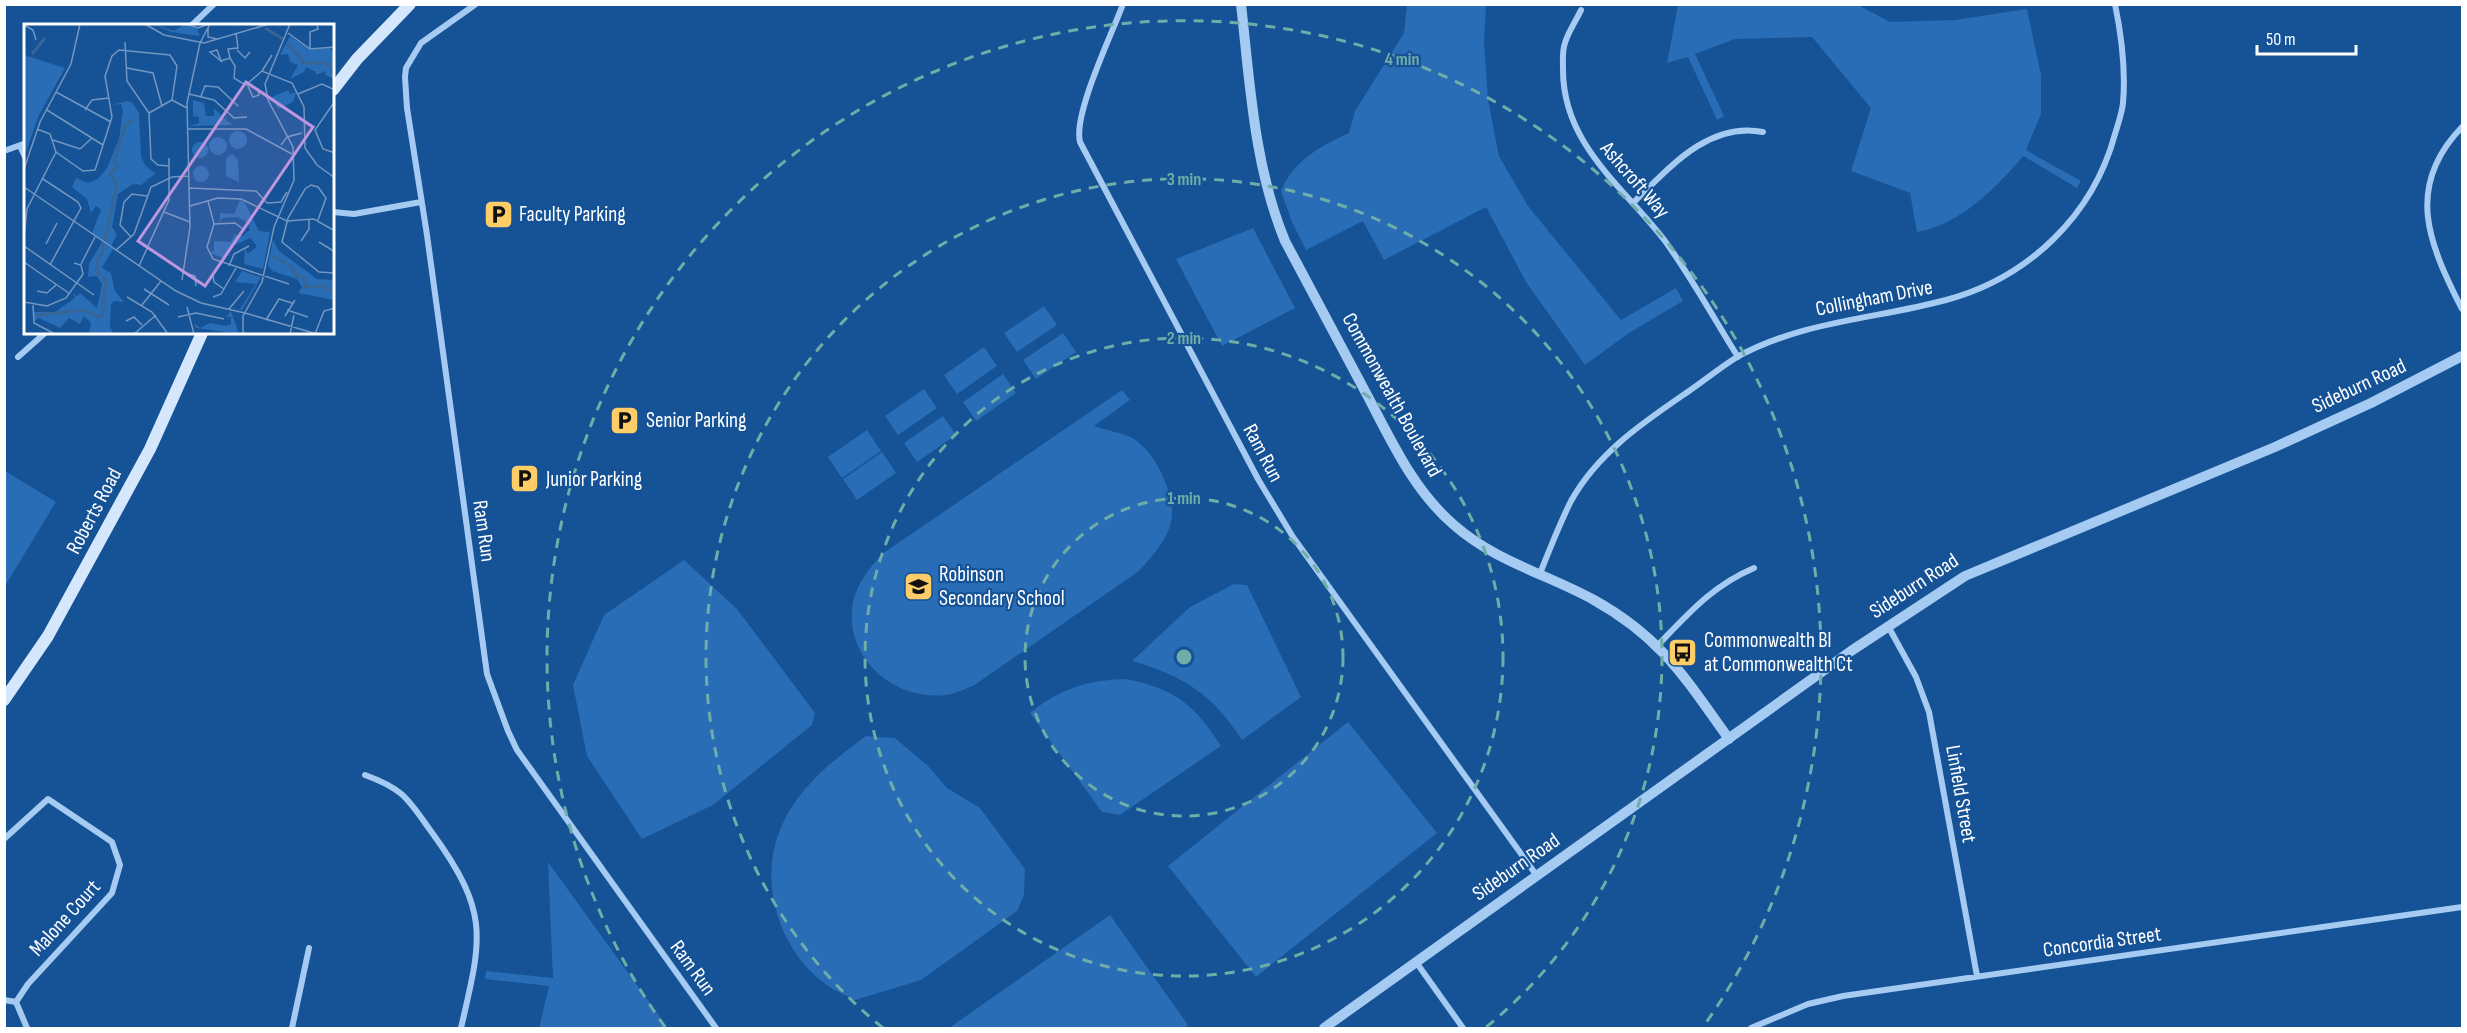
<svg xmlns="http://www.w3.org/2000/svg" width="2467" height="1033" font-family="'Sofia Sans Condensed',sans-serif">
<rect width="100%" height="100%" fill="#155296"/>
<!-- green -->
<path fill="#286db5" d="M 1407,5 L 1486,5 L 1484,43 L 1488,100 L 1499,156 L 1528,206 L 1621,320 L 1676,288 L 1683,301 L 1629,333 L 1585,365 L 1526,282 L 1486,207 L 1384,260 L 1363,221 L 1306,250 L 1292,222 L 1281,191 C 1294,160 1319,147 1349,133 L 1355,111 L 1404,33 Z
M 1678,5 L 1858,5 L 1890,22 L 1955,20 L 2027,9 L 2041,75 L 2041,114 L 2026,150 L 2081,181 L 2077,188 L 2023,156 C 1997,187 1960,225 1917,232 L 1910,193 L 1851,171 L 1871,108 L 1812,37 L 1735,39 L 1695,54 L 1724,116 L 1717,120 L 1688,57 L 1667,63 Z
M 1253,228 L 1295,308 L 1222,346 L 1176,259 Z
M 1044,306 L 1057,325 L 1017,352 L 1004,333 Z
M 1063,333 L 1076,352 L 1036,379 L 1023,360 Z
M 984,347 L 997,366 L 957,394 L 944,375 Z
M 1003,374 L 1016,393 L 976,421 L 963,402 Z
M 924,389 L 937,408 L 898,435 L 885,416 Z
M 1122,390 L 1130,400 L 1094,426 C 1105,430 1119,432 1130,437 C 1153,447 1174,491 1172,516 C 1170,538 1152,556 1139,571 L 973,686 C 964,689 955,694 946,695 C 893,701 843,657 853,602 C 857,583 870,568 882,554 Z
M 943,416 L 956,435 L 917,462 L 904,443 Z
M 867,430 L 881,451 L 842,478 L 828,457 Z
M 882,452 L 896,473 L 857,500 L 843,479 Z
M 5,471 L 56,502 L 5,586 Z
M 684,560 L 737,609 L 815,713 L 812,725 L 713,805 L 642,839 L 587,756 L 573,685 L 604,615 Z
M 1234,584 L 1247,585 L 1301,697 L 1242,740 C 1212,694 1184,676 1132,661 L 1190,607 Z
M 1125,679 C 1173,688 1195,704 1221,746 L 1120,815 L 1102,812 L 1030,713 C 1059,689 1088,680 1125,679 Z
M 1348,722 L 1437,833 L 1256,977 L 1168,866 Z
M 866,736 L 895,738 L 928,766 L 947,788 L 980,808 L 1025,869 L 1024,895 L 1017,911 L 921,980 L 855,1000 C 846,995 835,991 827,985 C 778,951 757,879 782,825 C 799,787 833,760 866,736 Z
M 548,862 L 668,1028 L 539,1028 L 549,986 L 485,979 L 486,971 L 553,978 Z
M 1110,915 L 1188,1025 L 1184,1028 L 949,1028 Z"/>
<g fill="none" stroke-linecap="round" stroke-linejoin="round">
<!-- minor -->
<path stroke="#a6cbf2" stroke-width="6" d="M 476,4 L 421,43 L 406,68 L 405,77 L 407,108 L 427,235 L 487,674 L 508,731 L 517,750 L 716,1028
M 1123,4 C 1112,34 1073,114 1080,142 L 1258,479 L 1293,537 L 1537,876
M 1581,10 C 1576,21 1568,32 1565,43 C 1562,51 1563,61 1563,70 C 1563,145 1624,187 1665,241 C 1692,278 1714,319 1738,357
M 191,26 L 214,4
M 2462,127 C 2404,187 2429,244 2462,309
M 20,146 L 26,159
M 4,151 L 26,143
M 1634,202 C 1669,168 1709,121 1763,132
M 333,212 L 354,214 L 421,202
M 18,357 L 45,333
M 1539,576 C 1549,551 1559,525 1571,501 C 1598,452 1644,422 1689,391 C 1705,380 1721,367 1737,357 C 1802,321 1876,319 1946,300 C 2028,278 2093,216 2115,134 C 2118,124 2122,113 2123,103 C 2126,69 2122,38 2115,4
M 1888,626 L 1916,677 L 1929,712 L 1977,976
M 1658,645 C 1689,613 1712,586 1754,568
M 365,775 C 406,790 408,800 433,834 C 490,913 482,937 461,1028
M 4,839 L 48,799 L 112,842 L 120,865 L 112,893 L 28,984 L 16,1002
M 1416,962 L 1463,1028
M 4,1000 L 16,1002 L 27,1028
M 292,1028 L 309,948
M 1751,1028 L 1808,1004 L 1843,996 L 2462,907"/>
<!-- tertiary -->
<path stroke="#a6cbf2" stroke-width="10" d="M 1241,4 C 1250,84 1254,166 1285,241 C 1312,291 1339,342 1366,393 C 1391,440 1413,490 1454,525 C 1496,562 1547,574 1594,600 C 1662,638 1685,678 1729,739
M 1324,1028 L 1851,651 L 1965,576 L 2275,447 L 2371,403 L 2462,356"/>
<!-- secondary -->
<path stroke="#d5e7fc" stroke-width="12" d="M 333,90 L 357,59 L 410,4
M 4,700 L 48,636 L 150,449 L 202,333"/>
</g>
<!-- distance rings -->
<g fill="none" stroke="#6fada8" stroke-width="3" stroke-dasharray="10 8">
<circle cx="1184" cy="657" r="159"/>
<circle cx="1184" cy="657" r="319"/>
<path d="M883 1028A478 478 0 1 1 1485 1028"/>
<path d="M665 1027A637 637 0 1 1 1703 1027"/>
</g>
<!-- icons -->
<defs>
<symbol id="parking-square" viewBox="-11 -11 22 22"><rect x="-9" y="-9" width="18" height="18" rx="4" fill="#ffcd67" stroke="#155296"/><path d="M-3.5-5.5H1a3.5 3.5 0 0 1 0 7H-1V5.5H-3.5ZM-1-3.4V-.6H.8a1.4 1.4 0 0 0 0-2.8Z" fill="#111"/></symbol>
<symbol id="school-square" viewBox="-11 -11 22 22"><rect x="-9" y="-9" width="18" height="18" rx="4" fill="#ffcd67" stroke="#155296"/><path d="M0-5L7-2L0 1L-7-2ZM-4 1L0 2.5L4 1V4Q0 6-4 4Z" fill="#111"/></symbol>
<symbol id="bus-square" viewBox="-11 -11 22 22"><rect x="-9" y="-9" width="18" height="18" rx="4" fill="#ffcd67" stroke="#155296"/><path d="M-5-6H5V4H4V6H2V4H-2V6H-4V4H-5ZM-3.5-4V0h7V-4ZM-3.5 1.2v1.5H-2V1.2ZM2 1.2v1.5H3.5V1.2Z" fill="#111"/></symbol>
</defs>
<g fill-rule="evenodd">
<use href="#parking-square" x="482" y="198" width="33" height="33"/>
<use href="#parking-square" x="608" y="404" width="33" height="33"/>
<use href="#parking-square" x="508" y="462" width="33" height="33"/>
<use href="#school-square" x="902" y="570" width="33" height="33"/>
<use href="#bus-square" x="1666" y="636" width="33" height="33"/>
</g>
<g text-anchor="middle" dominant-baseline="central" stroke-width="4.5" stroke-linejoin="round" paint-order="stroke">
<!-- street labels -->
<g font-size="21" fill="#fff" stroke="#155296">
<text transform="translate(1635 180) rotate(49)">Ashcroft Way</text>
<text transform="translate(1874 298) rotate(-11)">Collingham Drive</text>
<text transform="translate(2359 386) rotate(-25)">Sideburn Road</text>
<text transform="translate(1392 395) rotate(61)">Commonwealth Boulevard</text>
<text transform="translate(1263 453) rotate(62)">Ram Run</text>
<text transform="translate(94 511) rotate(-62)">Roberts Road</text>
<text transform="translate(484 531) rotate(82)">Ram Run</text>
<text transform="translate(1914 586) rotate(-33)">Sideburn Road</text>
<text transform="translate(1961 794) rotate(80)">Linfield Street</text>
<text transform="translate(1516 867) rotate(-35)">Sideburn Road</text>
<text transform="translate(65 918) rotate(-48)">Malone Court</text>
<text transform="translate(2102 942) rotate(-8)">Concordia Street</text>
<text transform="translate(693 968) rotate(54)">Ram Run</text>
</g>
<!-- poi labels -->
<g font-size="21" fill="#fff" stroke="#155296" text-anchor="start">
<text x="519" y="214">Faculty Parking</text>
<text x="646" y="420">Senior Parking</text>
<text x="546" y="479">Junior Parking</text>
<text x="939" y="574">Robinson<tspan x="939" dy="24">Secondary School</tspan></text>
<text x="1704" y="640">Commonwealth Bl<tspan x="1704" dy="24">at Commonwealth Ct</tspan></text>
</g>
</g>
<!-- overview -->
<g transform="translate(24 24)">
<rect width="310" height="310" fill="#155296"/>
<path d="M 129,0 L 150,7 L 161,0 L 173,5 L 176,12 L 147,8 ZM 266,12 L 286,26 L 306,24 L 310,29 L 310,55 L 301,51 L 302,47 L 292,51 L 292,48 L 282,43 L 280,48 L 266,55 L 274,41 L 266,38 L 264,30 L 256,31 ZM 0,31 L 41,44 L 14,93 L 0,134 ZM 264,66 L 266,70 L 272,68 L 269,78 L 254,85 L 248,73 ZM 169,76 L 180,79 L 182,92 L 190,92 L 190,84 L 201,95 L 204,92 L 202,96 L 209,101 L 165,102 L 175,99 L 175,93 L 169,92 ZM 103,77 L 108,78 L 115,89 L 117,132 L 121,141 L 132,150 L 122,156 L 127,162 L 122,157 L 117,161 L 109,160 L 94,170 L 88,203 L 93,211 L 87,222 L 68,209 L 77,186 L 72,182 L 67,189 L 63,175 L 48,163 L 52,154 L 64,159 L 74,155 L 83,144 L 95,115 L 99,87 L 97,80 L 88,81 ZM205 116a9 9 0 1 1 18 0a9 9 0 1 1-18 0ZM185 122a9 9 0 1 1 18 0a9 9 0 1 1-18 0ZM168 126a8 8 0 1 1 16 0a8 8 0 1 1-16 0ZM 208,130 L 214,136 L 215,158 L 202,152 L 202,134 ZM169 150a8 8 0 1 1 16 0a8 8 0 1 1-16 0ZM 216,176 L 221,179 L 235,207 L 246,208 L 239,245 L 220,240 L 221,224 L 224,230 L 233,222 L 226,214 L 205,224 L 200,234 L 186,229 L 190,227 L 190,217 L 207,218 L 211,210 L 206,209 L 218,212 L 226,206 L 224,199 L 213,193 L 198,194 L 196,199 L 196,189 L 210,190 ZM 249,216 L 255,227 L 293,255 L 310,256 L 310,276 L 274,269 L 278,263 L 273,255 L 248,247 L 244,241 ZM 78,218 L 89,225 L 78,244 L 87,249 L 91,267 L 100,278 L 90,277 L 87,280 L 86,303 L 90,310 L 65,310 L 67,299 L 60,292 L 56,300 L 45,294 L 36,304 L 15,294 L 10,297 L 9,288 L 31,288 L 51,274 L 49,269 L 53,272 L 56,269 L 73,284 L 78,260 L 73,252 L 64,253 L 65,240 ZM 218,247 L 237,253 L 218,286 L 207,284 L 216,285 L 232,260 L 211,258 ZM 207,287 L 215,310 L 172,304 L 170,299 L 176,304 L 186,299 L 202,302 L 207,300 L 207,293 L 202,293 Z" fill="#286db5"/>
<path fill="none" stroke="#386496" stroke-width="3" d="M 241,4 L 259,15M 263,18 L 280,39 L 302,39 L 311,48M 8,30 L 21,14M 249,232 L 267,242 L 273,253 L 280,253 L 281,263 L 299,262 L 311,270M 9,292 L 59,286 L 77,294M 78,293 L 82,257 L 73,248 L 73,237 L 78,229 L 93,160 L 86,149 L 93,144 L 90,137 L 102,100 L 109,96"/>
<path fill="none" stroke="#7397c0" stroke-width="1.5" d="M 121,0 L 140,11 L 180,19 L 245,0M 162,0 L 174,4 L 185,0M 0,1 L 9,6 L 12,16M 184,3 L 184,13 L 193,15M 264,9 L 286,25 L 311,23M 101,18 L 103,57 L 125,89 L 127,135 L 134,141 L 145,142M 286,25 L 286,8 L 294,5 L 293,0M 193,26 L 197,37 L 186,28 ZM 213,26 L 221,34 L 226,28M 206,34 L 211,42 L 210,54 L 218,59 L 223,60 L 238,47 L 268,59 L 280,83 L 281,124 L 293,141 L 311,154M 197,37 L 206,34 L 204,25 L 214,24 L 212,9M 103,44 L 129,49 L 138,82M 238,47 L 248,31M 223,60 L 229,73 L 235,71 L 234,64M 32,68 L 87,98M 165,70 L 190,76 L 210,94 L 223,93M 274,70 L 298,60 L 311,66M 177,72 L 181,62 L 194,63 L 214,82M 311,77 L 291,106 L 299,125 L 311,129M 23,86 L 79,121M 61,86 L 68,76 L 85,74M 125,89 L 148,76M 13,105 L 26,110 L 32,128 L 59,147 L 71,146 L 88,93 L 81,52 L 88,32 L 95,26 L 146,31 L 153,42 L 148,76 L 163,84M 163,105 L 222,105 L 268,130M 29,116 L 56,125 L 68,114M 257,121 L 263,113 L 278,109M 0,145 L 16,98 L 47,40 L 56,0M 19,155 L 54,178 L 57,184 L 26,241M 0,163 L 152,267 L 177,279 L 221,289M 165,164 L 232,167 L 243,179 L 257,178 L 263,168M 184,177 L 190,200 L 183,223 L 189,235 L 265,260M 166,182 L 194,174 L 217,175 L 263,197 L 290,195 L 311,207M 140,188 L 166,198M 294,196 L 302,174 L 294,163 L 287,161 L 281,165 L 264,194 L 258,218 L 295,248 L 311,249M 190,200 L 211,199 L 219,205M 0,212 L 3,185 L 32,128M 107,213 L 96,201 L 100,178 L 108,170 L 123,172M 277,217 L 285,205 L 285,195M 295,218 L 311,228M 22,220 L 33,199M 0,222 L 70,271M 92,226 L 110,210 L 127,163 L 148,153 L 165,152M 0,238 L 46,270M 57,240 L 71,213M 115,242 L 145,176 L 145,134M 205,242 L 210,230 L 225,222M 158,248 L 171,252 L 172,262M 189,251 L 190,258 L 200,265M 158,256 L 166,203 L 163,79 L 176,19 L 186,0M 120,265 L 145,281M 13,267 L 23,269 L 32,261M 103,273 L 128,288 L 144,310M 189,273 L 197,270 L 212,244M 0,278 L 23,282 L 42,274 L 59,250 L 57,241 L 50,239M 9,281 L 10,299 L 31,310M 118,281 L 137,257M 163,283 L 170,310M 205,285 L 220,267M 263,286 L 284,293M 221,289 L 293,310M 261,292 L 271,276M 154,293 L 172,289 L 200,295M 242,296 L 255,275 L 268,279M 102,297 L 110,293 L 118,301M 110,310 L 132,291M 219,310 L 219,292 L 238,258 L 250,203 L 270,156 L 269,123 L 244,76 L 241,60 L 266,0M 266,310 L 270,291M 291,310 L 300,287 L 311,284"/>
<path fill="#bd96df" fill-opacity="0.15" stroke="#bd96df" stroke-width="3" d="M 222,58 L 289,103 L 181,262 L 114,217 Z"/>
<rect width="310" height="310" fill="none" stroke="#fff" stroke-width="3"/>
</g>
<circle cx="1184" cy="657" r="9" fill="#6fada8" stroke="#155296" stroke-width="3"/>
<g font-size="18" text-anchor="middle" font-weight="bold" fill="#6fada8" stroke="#155296" stroke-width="4.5" stroke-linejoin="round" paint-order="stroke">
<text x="1402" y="65">4 min</text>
<text x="1184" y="185">3 min</text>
<text x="1184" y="344">2 min</text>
<text x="1184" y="504">1 min</text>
</g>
<!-- border -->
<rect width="2467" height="1033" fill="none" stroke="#ffffff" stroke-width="12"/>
<!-- scale -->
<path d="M2257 45v9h99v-9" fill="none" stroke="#ffffff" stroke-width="3"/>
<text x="2266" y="45" font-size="18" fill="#ffffff" stroke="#155296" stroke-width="4.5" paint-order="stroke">50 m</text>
</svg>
